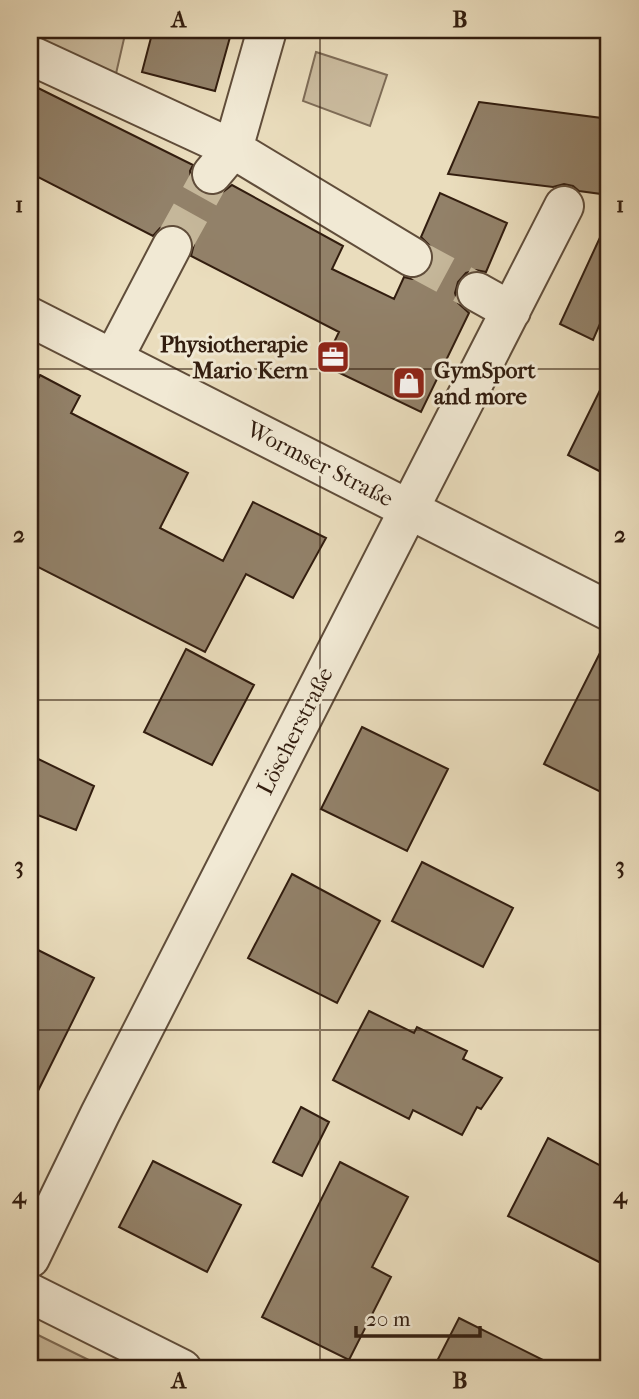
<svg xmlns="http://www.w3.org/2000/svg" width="639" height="1399" font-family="'IM FELL French Canon',serif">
<rect width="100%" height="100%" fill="#eaddbd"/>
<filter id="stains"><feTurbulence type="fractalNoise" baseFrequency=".00286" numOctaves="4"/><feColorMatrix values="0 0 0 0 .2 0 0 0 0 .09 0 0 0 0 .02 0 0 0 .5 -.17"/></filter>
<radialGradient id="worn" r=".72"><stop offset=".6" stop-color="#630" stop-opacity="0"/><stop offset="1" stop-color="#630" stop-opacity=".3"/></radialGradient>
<!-- green -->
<path fill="#cbbc9f" stroke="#7e6c57" stroke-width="2" d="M 30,30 L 126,30 L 115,78 L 30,41 Z
M 316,52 L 387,75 L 370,126 L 303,101 Z
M 36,1334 L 107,1369 L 30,1369 L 30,1347 Z"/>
<!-- building -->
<path fill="#928169" stroke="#321d0f" stroke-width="2" d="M 153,30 L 232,30 L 215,91 L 142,72 Z
M 30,84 L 193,165 L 190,171 L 191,181 L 199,191 L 208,195 L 219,195 L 232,185 L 343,246 L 332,269 L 394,299 L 404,277 L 412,279 L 422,276 L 431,268 L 434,258 L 431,247 L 421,237 L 440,193 L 507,223 L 486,272 L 476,270 L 466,273 L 458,282 L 455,293 L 458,303 L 469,313 L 421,412 L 323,365 L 339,332 L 191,256 L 194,244 L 191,235 L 183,227 L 170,224 L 160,228 L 153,236 L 30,173 Z
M 479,102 L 609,119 L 609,195 L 579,191 L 573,186 L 564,184 L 553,187 L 448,174 Z
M 609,218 L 609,303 L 593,340 L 560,324 Z
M 609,372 L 609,476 L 568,455 Z
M 40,375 L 80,396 L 71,413 L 188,473 L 160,528 L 223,561 L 253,502 L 326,538 L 293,598 L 246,574 L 205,652 L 30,563 L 30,394 Z
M 609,635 L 609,796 L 544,764 Z
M 186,649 L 254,685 L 212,765 L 144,732 Z
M 362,727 L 448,769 L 407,851 L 321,809 Z
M 30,755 L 94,786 L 76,830 L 30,812 Z
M 422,862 L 513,908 L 483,967 L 392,921 Z
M 292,874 L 380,921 L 337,1003 L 248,958 Z
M 30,946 L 94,978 L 30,1107 Z
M 369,1011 L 414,1033 L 417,1027 L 467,1051 L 463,1059 L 502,1078 L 481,1109 L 477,1107 L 462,1135 L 413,1110 L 409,1119 L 333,1080 Z
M 301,1107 L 329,1122 L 302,1176 L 273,1162 Z
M 548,1138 L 609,1170 L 609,1267 L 508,1216 Z
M 153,1161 L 241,1205 L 207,1272 L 119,1227 Z
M 340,1162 L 408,1197 L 372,1267 L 391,1277 L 349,1360 L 262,1317 Z
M 459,1318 L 561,1369 L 433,1369 Z"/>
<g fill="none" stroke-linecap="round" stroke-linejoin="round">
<!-- minor-tunnel -->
<path stroke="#c5b79a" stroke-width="38" stroke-dasharray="38 19" stroke-linecap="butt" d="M 172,246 L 212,174
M 412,257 L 477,292"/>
<defs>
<path id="minor" d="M 30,55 L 233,149 L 412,257
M 212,174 L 233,149 L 267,30
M 477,292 L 511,311
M 30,317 L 609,611
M 113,359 L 172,246
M 30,1258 L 100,1114 L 564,206
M 30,1293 L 182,1369"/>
</defs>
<!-- minor casing -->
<use href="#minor" stroke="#604d3a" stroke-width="42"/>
<!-- minor -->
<use href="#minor" stroke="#f1e9d4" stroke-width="38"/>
</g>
<!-- grid -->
<path fill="none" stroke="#321d0f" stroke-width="2" stroke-opacity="0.55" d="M 320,30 L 320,1369M 30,369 L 609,369M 30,700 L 609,700M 30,1030 L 609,1030"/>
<!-- icons -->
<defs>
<symbol id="office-square" viewBox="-11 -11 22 22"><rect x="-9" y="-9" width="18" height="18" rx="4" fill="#8f2418" stroke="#f1e9d4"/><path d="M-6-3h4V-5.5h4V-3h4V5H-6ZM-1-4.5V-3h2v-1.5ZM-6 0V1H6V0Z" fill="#fff"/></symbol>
<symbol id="shop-square" viewBox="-11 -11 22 22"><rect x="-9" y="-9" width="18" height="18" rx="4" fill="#8f2418" stroke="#f1e9d4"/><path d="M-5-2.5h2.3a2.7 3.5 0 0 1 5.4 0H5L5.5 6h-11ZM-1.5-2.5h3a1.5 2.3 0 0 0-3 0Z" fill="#fff"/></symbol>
</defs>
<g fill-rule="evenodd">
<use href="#office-square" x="314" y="338" width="38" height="38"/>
<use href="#shop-square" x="390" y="364" width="38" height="38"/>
</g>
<g text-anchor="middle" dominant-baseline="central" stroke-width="6" stroke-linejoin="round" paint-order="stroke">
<!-- poi labels -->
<g font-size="23" font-weight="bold" fill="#321d0f" stroke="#f1e9d4" text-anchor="end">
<text x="308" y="344">Physiotherapie<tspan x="308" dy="26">Mario Kern</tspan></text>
<text x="434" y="370" text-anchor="start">GymSport<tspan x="434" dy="26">and more</tspan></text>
</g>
<!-- street labels -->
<g font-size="23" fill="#321d0f" stroke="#f1e9d4">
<text transform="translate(320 464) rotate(27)">Wormser Straße</text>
<text transform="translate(295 731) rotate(-63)">Löscherstraße</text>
</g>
</g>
<!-- margin -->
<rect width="639" height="1399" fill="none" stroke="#eaddbd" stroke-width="77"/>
<!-- scale -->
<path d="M356 1326v10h124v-10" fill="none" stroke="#321d0f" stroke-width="3.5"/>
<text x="366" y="1326" font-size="21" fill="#321d0f" stroke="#f1e9d4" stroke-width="5" paint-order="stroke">20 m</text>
<rect x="38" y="38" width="562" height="1322" fill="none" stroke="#321d0f" stroke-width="2.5"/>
<g font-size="23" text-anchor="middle" font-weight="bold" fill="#321d0f">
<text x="179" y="27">A</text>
<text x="460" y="27">B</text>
<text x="19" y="212">1</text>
<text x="620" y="212">1</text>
<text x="19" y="542">2</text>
<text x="620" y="542">2</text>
<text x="19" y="873">3</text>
<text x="620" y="873">3</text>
<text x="19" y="1203">4</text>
<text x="620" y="1203">4</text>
<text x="179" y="1388">A</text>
<text x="460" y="1388">B</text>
</g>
<rect width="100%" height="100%" filter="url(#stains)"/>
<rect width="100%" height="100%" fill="url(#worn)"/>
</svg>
